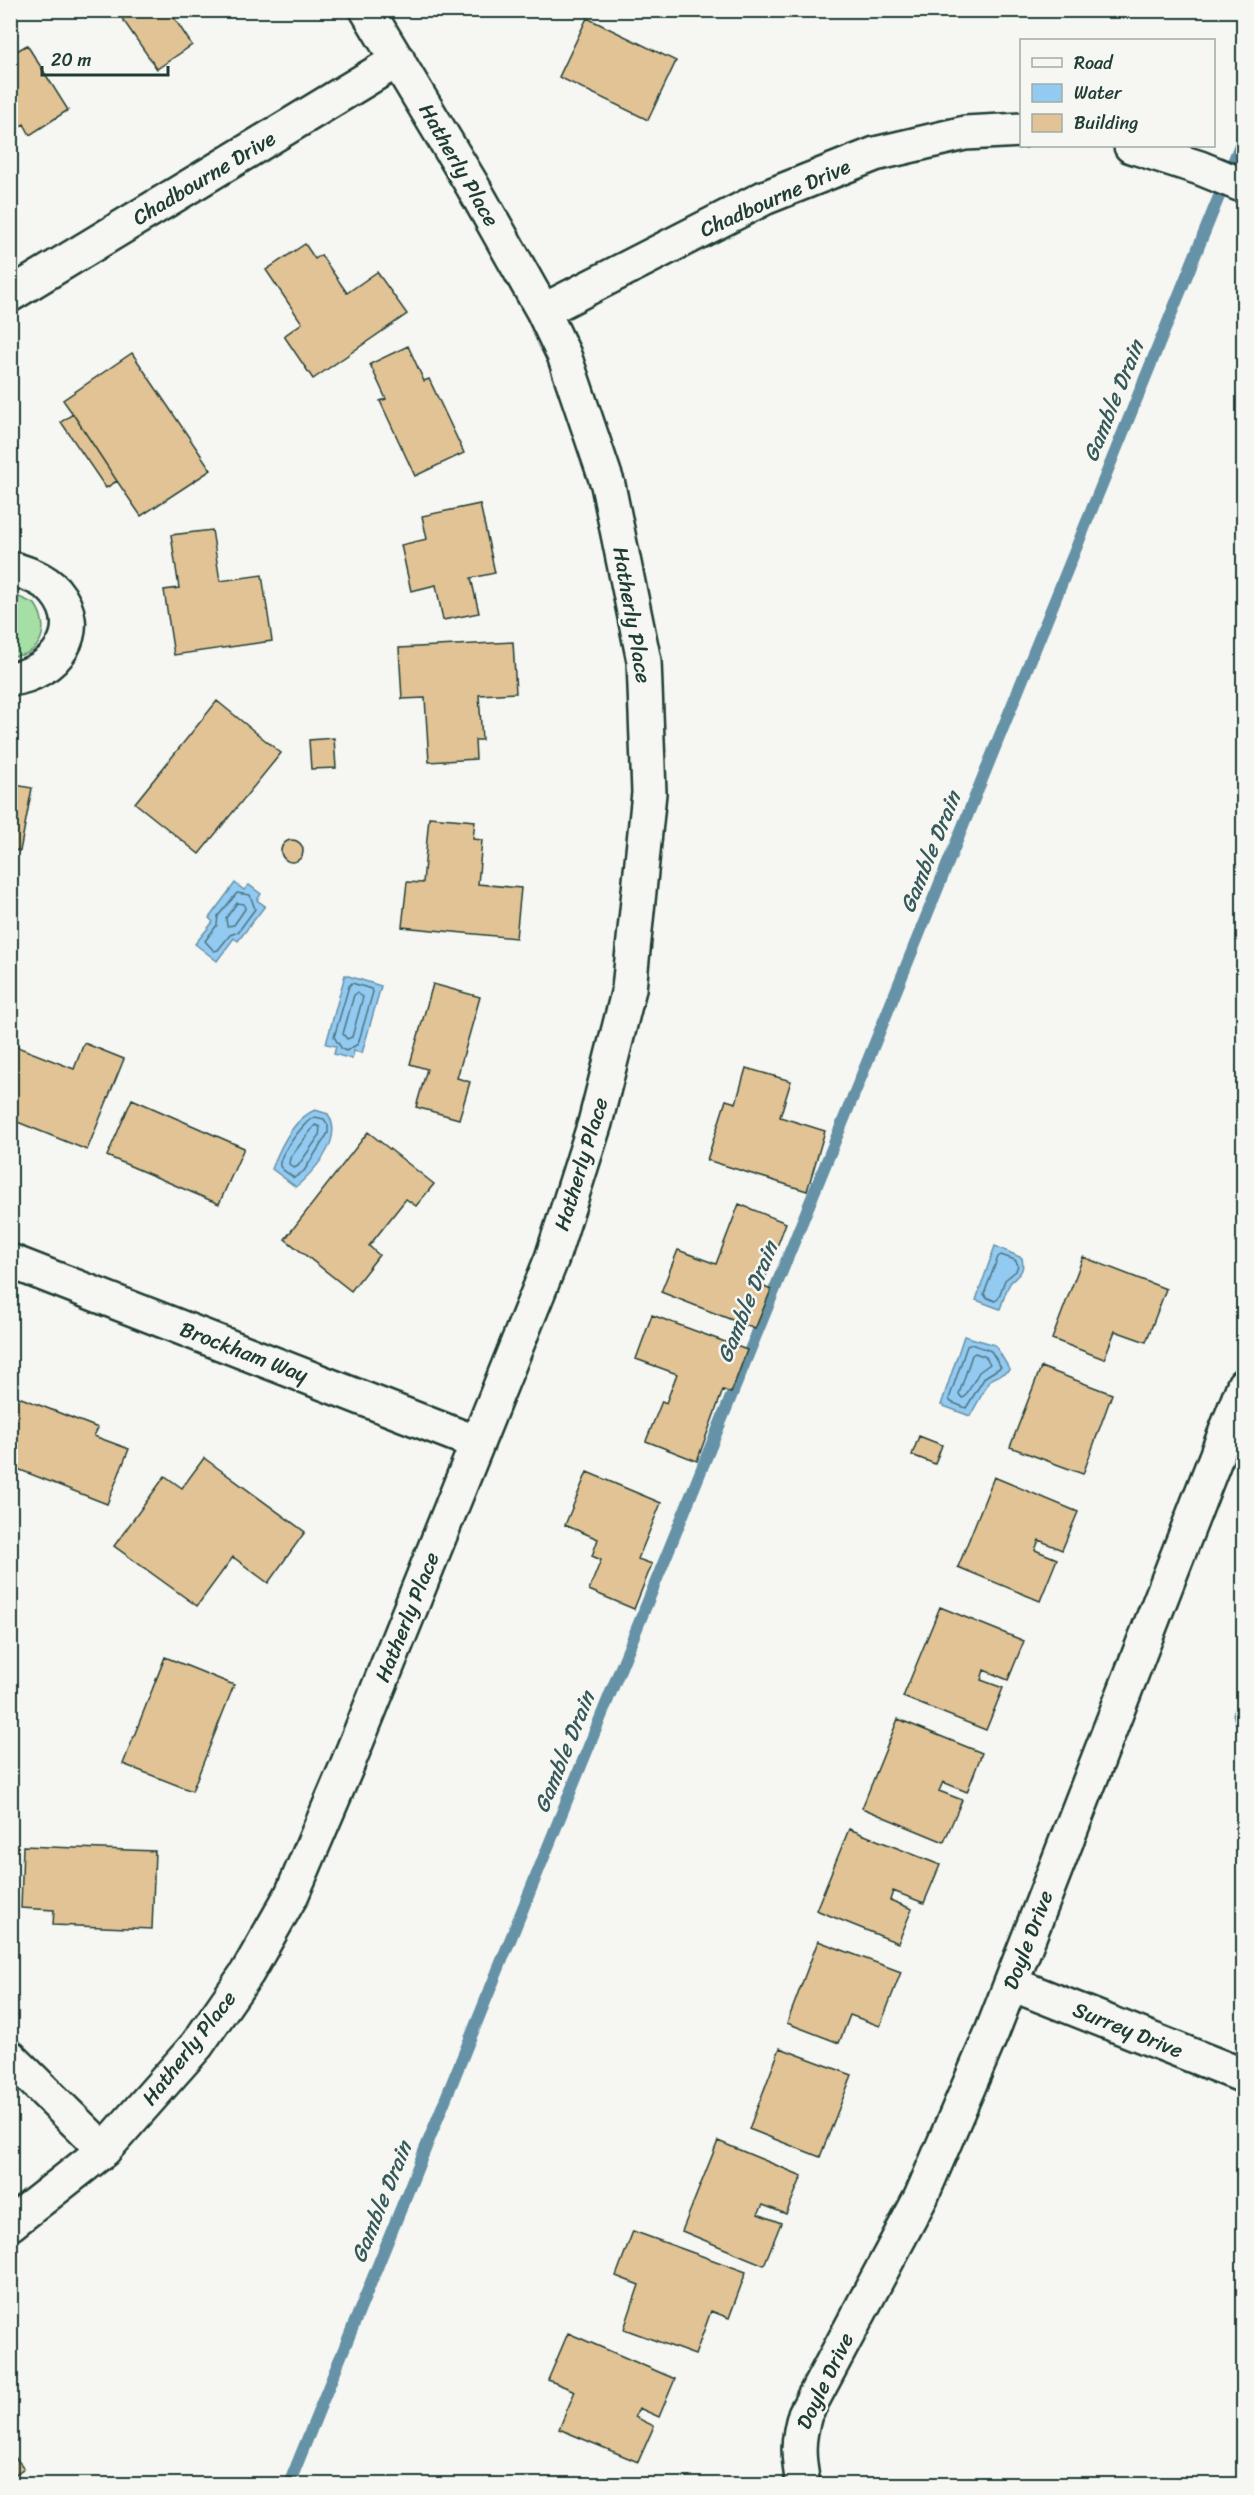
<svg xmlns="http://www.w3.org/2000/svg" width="1254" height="2495" font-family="Sriracha,sans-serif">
<rect width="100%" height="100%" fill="#f6f6f2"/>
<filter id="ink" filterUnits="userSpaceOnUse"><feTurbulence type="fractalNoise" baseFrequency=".0167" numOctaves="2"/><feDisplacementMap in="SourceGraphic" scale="12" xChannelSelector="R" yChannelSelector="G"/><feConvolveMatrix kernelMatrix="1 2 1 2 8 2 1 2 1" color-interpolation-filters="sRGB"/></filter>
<g filter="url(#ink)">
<!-- green -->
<path fill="#a5dfa5" stroke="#628e6c" stroke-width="1.5" d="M 10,593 L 35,604 C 51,628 42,656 11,656 Z"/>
<!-- water -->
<path fill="#93caf2" stroke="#6592a6" stroke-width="1.5" d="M 235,883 L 244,890 L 249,885 L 261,894 L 257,900 L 265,906 L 238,941 L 234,938 L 217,961 L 195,944 L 213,922 L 209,918 Z
M 345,975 L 381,986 L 362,1053 L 354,1051 L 352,1059 L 334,1054 L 336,1046 L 326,1044 Z
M 315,1110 L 328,1114 C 344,1139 315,1170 296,1187 L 272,1169 C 280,1147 293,1119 315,1110 Z
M 995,1246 L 1022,1258 C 1025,1272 1019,1274 1011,1282 C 1006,1288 1003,1302 1000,1309 L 976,1300 Z
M 964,1336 L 995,1345 L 1010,1370 L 990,1380 L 970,1416 L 941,1405 Z
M 1243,1701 L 1243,1729 L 1236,1724 L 1233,1714 L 1238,1704 Z"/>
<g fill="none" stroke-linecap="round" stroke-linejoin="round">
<!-- shore -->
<path stroke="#4d7580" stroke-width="1.5" d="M 237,893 L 250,895 L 255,909 L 238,932 L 230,935 L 218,950 L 214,951 L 205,941 L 217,925 L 218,916 Z
M 237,903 L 244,904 L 245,909 L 234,925 L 227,926 L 226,918 Z
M 352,983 L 371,989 L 373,992 L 358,1044 L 346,1051 L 342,1049 L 334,1037 L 349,986 Z
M 357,993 L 363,997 L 352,1037 L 347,1039 L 343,1034 L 354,995 Z
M 315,1117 L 324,1119 L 328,1125 L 328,1133 L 304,1171 L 294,1178 C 291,1175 281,1170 280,1166 C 278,1155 306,1120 315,1117 Z
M 315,1125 L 320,1127 L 319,1136 L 298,1166 L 294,1168 L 289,1164 L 290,1158 Z
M 1001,1255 L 1015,1260 L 1018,1265 L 1016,1271 L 1005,1280 L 998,1299 L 995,1301 L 986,1297 L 984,1294 L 998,1257 Z
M 971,1344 L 991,1351 L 1001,1367 L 985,1377 L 966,1408 L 951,1402 L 949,1399 L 967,1346 Z
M 975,1353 L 986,1357 L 990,1364 L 979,1372 L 965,1397 L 962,1398 L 959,1394 L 972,1355 Z"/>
<!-- stream -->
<path stroke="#6592a6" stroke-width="12" d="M 289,2484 L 1244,135"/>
</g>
<!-- building -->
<path fill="#e2c395" stroke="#1f3d34" stroke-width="1.5" d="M 131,10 L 169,10 L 192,45 L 157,69 L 121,17 Z
M 587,18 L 676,61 L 648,120 L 559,77 Z
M 27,45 L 68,110 L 30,135 L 24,124 L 10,133 L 10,55 Z
M 305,244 L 315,259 L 321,255 L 347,293 L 377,272 L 407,314 L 313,379 L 284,336 L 302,323 L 266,270 Z
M 408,346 L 424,381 L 429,379 L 464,453 L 415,476 L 380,401 L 386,399 L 370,364 Z
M 132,353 L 211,470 L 141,516 L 117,481 L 106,488 L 61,422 L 73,414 L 63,400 Z
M 73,414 L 117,481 L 106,488 L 61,422 Z
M 480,504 L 495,573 L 471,578 L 479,613 L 443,620 L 436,585 L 411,591 L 401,545 L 427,539 L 422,516 Z
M 212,530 L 220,581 L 262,575 L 272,641 L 174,655 L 164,590 L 179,588 L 171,535 Z
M 513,642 L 516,693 L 479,695 L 482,740 L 475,740 L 476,759 L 429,762 L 425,698 L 402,699 L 399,648 Z
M 217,701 L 281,753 L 199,854 L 135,803 Z
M 334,738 L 336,768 L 311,769 L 309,740 Z
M 10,784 L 32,788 L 20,851 L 10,849 Z
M 429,817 L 475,821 L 473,839 L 482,840 L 478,884 L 521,888 L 516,938 L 402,927 L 407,882 L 423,883 Z
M281 851a11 11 0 1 1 22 0a11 11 0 1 1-22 0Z
M 433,984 L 480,997 L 457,1078 L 470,1082 L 459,1119 L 416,1107 L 427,1069 L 410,1064 Z
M 84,1043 L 124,1059 L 87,1150 L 10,1119 L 10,1044 L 74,1069 Z
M 746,1068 L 791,1081 L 780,1117 L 825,1131 L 807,1191 L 707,1160 L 726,1100 L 736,1103 Z
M 132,1099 L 244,1148 L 219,1204 L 107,1156 Z
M 368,1132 L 434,1184 L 416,1206 L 406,1199 L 369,1246 L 379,1255 L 351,1291 L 285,1239 Z
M 739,1204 L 786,1223 L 762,1286 L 771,1290 L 755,1329 L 661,1292 L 678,1250 L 716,1264 Z
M 1083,1257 L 1166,1289 L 1146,1342 L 1115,1331 L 1104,1359 L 1052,1339 Z
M 652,1315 L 747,1350 L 731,1393 L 723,1390 L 697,1461 L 646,1441 L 662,1401 L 666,1403 L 677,1374 L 636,1359 Z
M 1041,1367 L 1112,1394 L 1083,1474 L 1010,1447 Z
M 16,1396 L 98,1428 L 94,1436 L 129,1449 L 107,1504 L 10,1466 L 10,1409 Z
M 919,1436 L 942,1445 L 935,1464 L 912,1455 Z
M 204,1458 L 305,1532 L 268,1583 L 233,1557 L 197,1606 L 114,1546 L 165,1476 L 182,1488 Z
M 587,1472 L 661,1503 L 638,1559 L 652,1564 L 634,1609 L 589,1590 L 601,1560 L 592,1556 L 598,1539 L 565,1525 Z
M 994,1477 L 1078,1512 L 1062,1550 L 1039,1540 L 1035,1550 L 1057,1559 L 1040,1601 L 958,1567 Z
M 940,1607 L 1024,1641 L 1008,1680 L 984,1670 L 981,1680 L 1003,1688 L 986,1730 L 903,1697 Z
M 165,1657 L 234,1685 L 192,1791 L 123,1764 Z
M 898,1719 L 982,1753 L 967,1792 L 943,1782 L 939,1791 L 962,1800 L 944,1842 L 862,1808 Z
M 849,1829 L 940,1865 L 924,1903 L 893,1891 L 890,1900 L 912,1909 L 898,1943 L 816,1910 Z
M 23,1846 L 155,1851 L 152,1929 L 53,1925 L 54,1910 L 21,1908 Z
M 818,1941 L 901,1972 L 880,2026 L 850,2015 L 839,2043 L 787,2023 Z
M 780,2048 L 852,2075 L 820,2157 L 749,2129 Z
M 718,2141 L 802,2176 L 786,2214 L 763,2205 L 758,2214 L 781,2223 L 764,2265 L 682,2231 Z
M 633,2231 L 746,2272 L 729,2318 L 711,2311 L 695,2355 L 624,2329 L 639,2285 L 616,2276 Z
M 568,2333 L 675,2379 L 659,2417 L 639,2408 L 635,2417 L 654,2426 L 638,2462 L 559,2429 L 575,2391 L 548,2380 Z
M 10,2451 L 24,2468 L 10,2478 Z"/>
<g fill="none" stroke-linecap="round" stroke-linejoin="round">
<defs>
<path id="minor" d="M 1131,146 L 1200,168 L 1244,186
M 10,295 L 398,60
M 543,311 L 764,198 L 875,154 L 965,133 L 1022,130
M 10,568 C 26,573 43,578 55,591 C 88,630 55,674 10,679
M 10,1261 L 477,1443
M 1012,1984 L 1244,2076
M 10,2057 L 104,2150
M 10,2224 L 104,2150 L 197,2045 L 247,1973 L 292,1894 L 346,1768 L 552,1258 L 595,1123 L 629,989 L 649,793 L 644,661 L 608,485 L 564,355 L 543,311 L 472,185 L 367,10
M 803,2484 C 798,2457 797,2441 805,2414 L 921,2197 L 992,2032 L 1244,1385"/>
</defs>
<!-- minor casing -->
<use href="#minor" stroke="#1f3d34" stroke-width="38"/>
<!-- minor -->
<use href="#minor" stroke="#f6f6f2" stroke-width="33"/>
</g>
</g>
<g text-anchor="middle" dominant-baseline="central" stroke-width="5" stroke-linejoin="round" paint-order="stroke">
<!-- street labels -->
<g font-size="21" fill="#1f3d34" stroke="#f6f6f2">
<text transform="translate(459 165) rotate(60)">Hatherly Place</text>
<text transform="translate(204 178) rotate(-31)">Chadbourne Drive</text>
<text transform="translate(775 198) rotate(-24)">Chadbourne Drive</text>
<text transform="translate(632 615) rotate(80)">Hatherly Place</text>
<text transform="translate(581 1164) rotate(-73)">Hatherly Place</text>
<text transform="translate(244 1352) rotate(21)">Brockham Way</text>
<text transform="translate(407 1617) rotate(-68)">Hatherly Place</text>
<text transform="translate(1028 1940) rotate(-69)">Doyle Drive</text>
<text transform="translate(1128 2030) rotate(22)">Surrey Drive</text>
<text transform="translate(189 2048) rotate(-52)">Hatherly Place</text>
<text transform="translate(825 2381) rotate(-64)">Doyle Drive</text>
</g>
<!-- water labels -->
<g font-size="22" font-style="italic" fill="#36595a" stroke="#f6f6f2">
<text transform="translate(1113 401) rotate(-68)">Gamble Drain</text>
<text transform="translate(930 852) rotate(-68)">Gamble Drain</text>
<text transform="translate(747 1302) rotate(-68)">Gamble Drain</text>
<text transform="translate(564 1752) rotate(-68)">Gamble Drain</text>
<text transform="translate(381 2202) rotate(-68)">Gamble Drain</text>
</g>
</g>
<!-- margin -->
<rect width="1254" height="2495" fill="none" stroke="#f6f6f2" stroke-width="36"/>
<rect x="18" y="18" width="1218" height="2459" fill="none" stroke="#1f3d34" stroke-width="2" filter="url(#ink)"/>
<!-- legend -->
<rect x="1020" y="39" width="195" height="108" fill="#f6f6f2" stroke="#a0aca6" stroke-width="1.5"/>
<rect x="1032" y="58" width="30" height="9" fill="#f6f6f2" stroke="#a0aca6" stroke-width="1.5"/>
<text x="1074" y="69" font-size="18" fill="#1f3d34">Road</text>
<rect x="1032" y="84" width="30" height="18" fill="#93caf2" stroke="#a0aca6" stroke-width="1.5"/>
<text x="1074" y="99" font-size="18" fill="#1f3d34">Water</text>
<rect x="1032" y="114" width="30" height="18" fill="#e2c395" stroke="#a0aca6" stroke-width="1.5"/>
<text x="1074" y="129" font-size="18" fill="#1f3d34">Building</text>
<!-- scale -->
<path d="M42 66v9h126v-9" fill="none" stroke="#1f3d34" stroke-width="3"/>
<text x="51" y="66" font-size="18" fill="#1f3d34" stroke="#f6f6f2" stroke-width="4.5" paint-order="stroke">20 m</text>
</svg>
